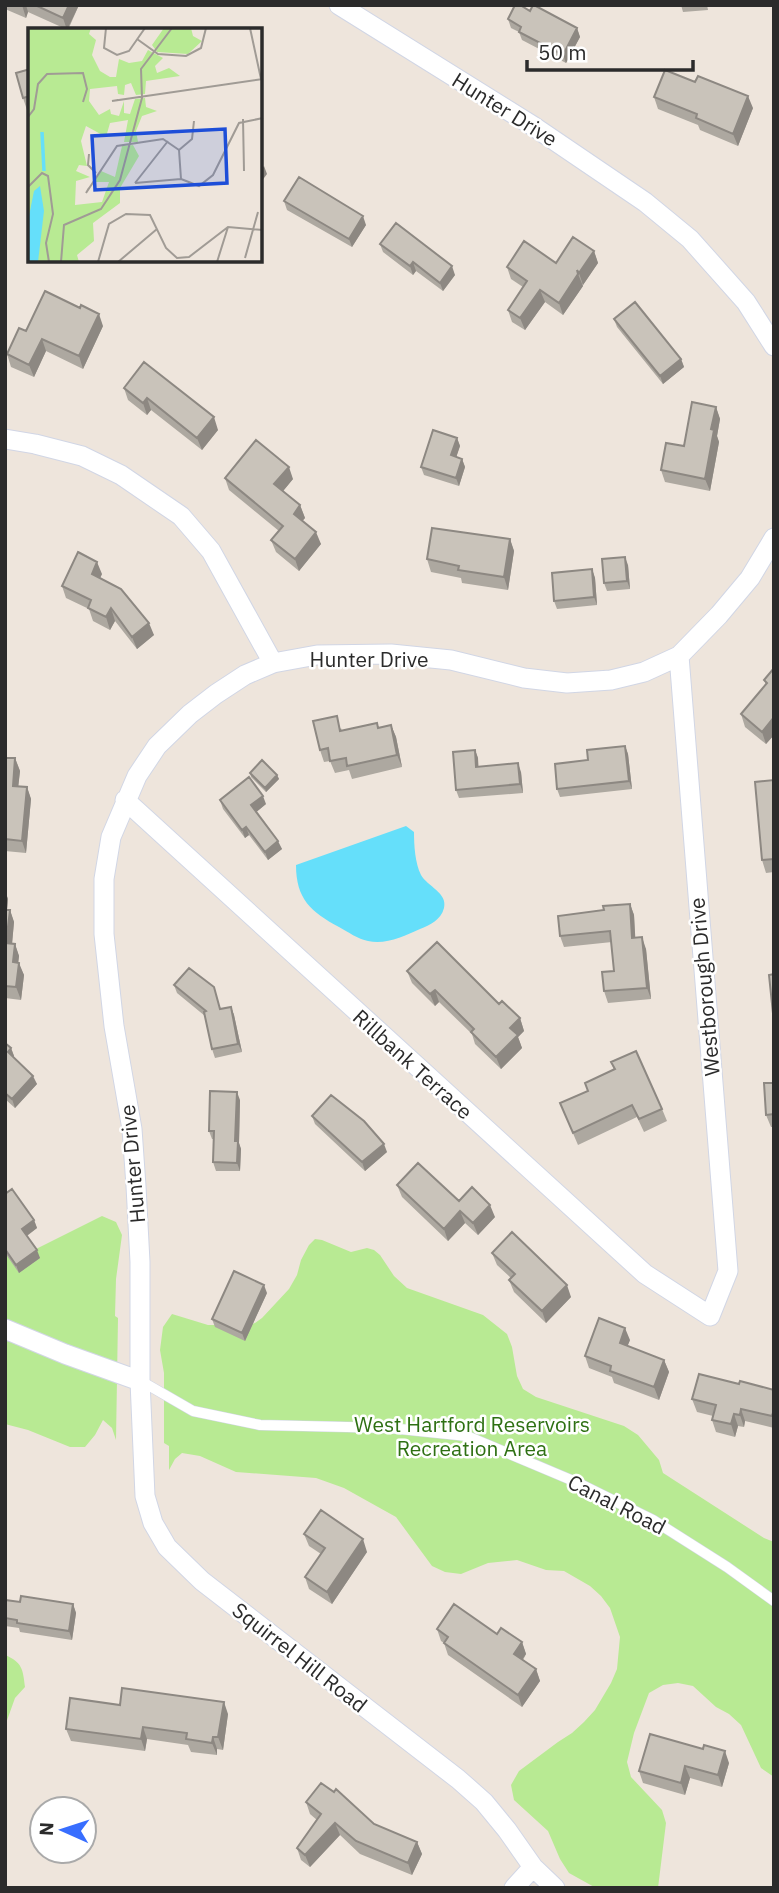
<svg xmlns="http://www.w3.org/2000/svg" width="779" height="1893" font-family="'IBM Plex Sans',sans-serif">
<rect width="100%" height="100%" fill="#eee5dc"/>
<!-- green -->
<path fill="#b8ea93" d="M 102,1216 L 116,1222 L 122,1235 L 116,1279 L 115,1316 L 118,1318 L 116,1440 L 112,1428 L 103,1420 L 95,1435 L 85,1447 L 70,1447 L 28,1430 L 5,1424 L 5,1255 L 32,1251 Z
M 315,1239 L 322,1240 L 351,1252 L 367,1248 L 374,1250 L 380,1255 L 394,1276 L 407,1288 L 483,1315 L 507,1334 L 512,1347 L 517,1376 L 523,1389 L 536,1397 L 624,1426 L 638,1435 L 659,1460 L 663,1473 L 764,1538 L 774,1542 L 774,1777 L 761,1768 L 741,1725 L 729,1714 L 716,1707 L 693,1686 L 678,1683 L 663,1685 L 649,1693 L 634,1733 L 627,1762 L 631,1777 L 662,1810 L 666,1823 L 658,1888 L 596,1888 L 569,1873 L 560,1859 L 548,1831 L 514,1800 L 511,1785 L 519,1771 L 558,1742 L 572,1733 L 584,1722 L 595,1710 L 611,1683 L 617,1669 L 620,1637 L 610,1608 L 601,1596 L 590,1586 L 564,1571 L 546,1570 L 517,1560 L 488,1563 L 461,1574 L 445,1572 L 432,1566 L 396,1517 L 344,1488 L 316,1478 L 236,1472 L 200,1456 L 182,1453 L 175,1459 L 169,1470 L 169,1446 L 164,1443 L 164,1373 L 160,1350 L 163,1327 L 172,1314 L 208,1325 L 248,1325 L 255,1323 L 262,1318 L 289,1289 L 297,1275 L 301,1260 L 309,1245 Z
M 5,1655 C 22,1662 23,1669 25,1687 L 15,1698 L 5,1726 Z"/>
<!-- water -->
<path fill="#65dffa" d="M 406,826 L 414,832 C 414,845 415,863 421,875 C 427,886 448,893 444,908 C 441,920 430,925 420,929 C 404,936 386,945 368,941 C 358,939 348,932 339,927 C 311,912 296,899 296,865 Z"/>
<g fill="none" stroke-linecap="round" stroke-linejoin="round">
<defs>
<path id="lane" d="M 141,1381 L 193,1411 L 260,1425 L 390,1428 L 467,1436 L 576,1482 L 653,1520 L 727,1567 L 774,1601"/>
<path id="street" d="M 339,5 L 533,126 L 645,202 L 690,239 L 746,302 L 774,346
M 5,439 L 35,444 L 82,456 L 121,475 L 181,516 L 211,551 L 273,663
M 125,800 L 645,1274 L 710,1316 L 728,1271 L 679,656
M 5,1329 L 65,1354 L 140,1381
M 514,1888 L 533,1867
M 555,1888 L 533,1867 L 507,1830 L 484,1802 L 458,1779 L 202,1581 L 167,1547 L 153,1523 L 145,1496 L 140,1381 L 140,1262 L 136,1186 L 132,1129 L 114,1026 L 104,934 L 104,879 L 111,837 L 137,776 L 157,746 L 190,714 L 216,694 L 245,675 L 273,663 L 317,655 L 391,654 L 451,660 L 524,678 L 567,683 L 611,680 L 644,672 L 679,656 L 719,615 L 750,578 L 774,538"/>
</defs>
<!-- lane casing -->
<use href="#lane" stroke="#d1d6e5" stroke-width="11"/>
<!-- street casing -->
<use href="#street" stroke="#d1d6e5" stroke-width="21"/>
<!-- lane -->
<use href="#lane" stroke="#fff" stroke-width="10"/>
<!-- street -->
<use href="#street" stroke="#fff" stroke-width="19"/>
</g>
<!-- wall -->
<path fill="#ada8a0" d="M 5,5 L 79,5 L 68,30 L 28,12 L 26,18 L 5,9 Z
M 681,5 L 707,5 L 708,10 L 683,12 Z
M 530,11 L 577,28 L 580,37 L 566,63 L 522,40 L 519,32 L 511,28 L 508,19 Z
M 30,69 L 30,109 L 27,110 L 23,98 Z
M 654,97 L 753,108 L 738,146 L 700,130 L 698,125 L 658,109 Z
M 284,201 L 366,225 L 352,247 L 287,210 Z
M 380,244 L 455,275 L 443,291 L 416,271 L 413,275 L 383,252 Z
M 594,251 L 598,263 L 583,285 L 581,283 L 583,286 L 563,315 L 545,302 L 525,330 L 512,322 L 508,310 L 523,287 L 511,279 L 507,267 L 556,263 Z
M 614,319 L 681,359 L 684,367 L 663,384 L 617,327 Z
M 103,326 L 83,369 L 46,351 L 34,377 L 11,367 L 7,354 L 26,331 Z
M 124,388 L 218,430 L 202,450 L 151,410 L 147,415 L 128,400 Z
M 716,407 L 720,419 L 717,436 L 719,442 L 710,491 L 665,482 L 661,470 L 684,446 Z
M 457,438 L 460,446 L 456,457 L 462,459 L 465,467 L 459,486 L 424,475 L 421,467 Z
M 225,478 L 293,479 L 283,491 L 300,505 L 305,518 L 302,521 L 321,544 L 299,571 L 276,552 L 271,540 L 279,531 L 229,490 Z
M 510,539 L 514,551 L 508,590 L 462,583 L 461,578 L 431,572 L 427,559 Z
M 628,565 L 630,589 L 607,591 L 604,583 Z
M 592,569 L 595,578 L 597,605 L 557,609 L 554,601 Z
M 102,574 L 100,578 L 154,635 L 137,649 L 115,621 L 110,630 L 93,621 L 89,609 L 66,598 L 62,586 Z
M 774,668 L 774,735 L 766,744 L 745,727 L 741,714 L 766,685 L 764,680 Z
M 391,725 L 396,737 L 402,767 L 352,779 L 349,770 L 335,773 L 330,761 L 324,762 L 320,750 L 341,728 L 342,731 L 379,728 Z
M 625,746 L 628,754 L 632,789 L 560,797 L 557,789 Z
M 475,750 L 478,758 L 478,767 L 521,772 L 523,793 L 459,798 L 456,790 Z
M 5,758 L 15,758 L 20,771 L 18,787 L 27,787 L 31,799 L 26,853 L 5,851 Z
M 250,773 L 277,775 L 279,779 L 266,792 L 251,777 Z
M 774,780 L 774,872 L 766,873 L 762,860 Z
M 220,800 L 266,804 L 256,812 L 282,849 L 268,860 L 249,835 L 245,838 L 223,809 Z
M 5,891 L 8,899 L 7,910 L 10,910 L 14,922 L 12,944 L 15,944 L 19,956 L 18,963 L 24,975 L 21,1000 L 5,998 Z
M 630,904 L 634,915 L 635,938 L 646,949 L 651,999 L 608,1003 L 604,991 L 614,971 L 612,942 L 564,947 L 560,936 L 604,910 Z
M 407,971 L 499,1004 L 520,1018 L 524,1031 L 518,1037 L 522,1048 L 501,1069 L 475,1044 L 472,1034 L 439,1002 L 435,1006 L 412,983 Z
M 174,985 L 220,1009 L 231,1007 L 234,1015 L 242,1052 L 215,1058 L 212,1049 L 205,1016 L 177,993 Z
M 5,1043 L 11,1048 L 14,1056 L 13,1057 L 37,1084 L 15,1108 L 5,1099 Z
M 611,1062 L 662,1109 L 667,1121 L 644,1132 L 637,1117 L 578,1145 L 560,1103 L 588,1091 L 585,1083 L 614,1070 Z
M 774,1083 L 774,1127 L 771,1127 L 766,1115 Z
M 240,1100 L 239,1143 L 241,1149 L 240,1171 L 216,1171 L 213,1162 L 214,1139 L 212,1139 L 209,1131 Z
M 312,1116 L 387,1152 L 365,1171 L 315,1124 Z
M 397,1185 L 459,1201 L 495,1217 L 478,1235 L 465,1223 L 448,1241 L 402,1197 Z
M 5,1194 L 34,1220 L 37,1228 L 27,1236 L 40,1258 L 19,1273 L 5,1253 Z
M 492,1253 L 571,1297 L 546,1323 L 514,1292 L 509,1280 L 511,1278 L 497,1265 Z
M 267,1293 L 245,1341 L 215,1327 L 212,1319 Z
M 630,1340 L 627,1346 L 664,1360 L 669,1372 L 659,1400 L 614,1383 L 612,1377 L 589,1368 L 585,1356 Z
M 739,1384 L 774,1390 L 774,1428 L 745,1421 L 744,1427 L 738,1426 L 735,1437 L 716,1432 L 712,1420 L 713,1416 L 697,1412 L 692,1399 Z
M 304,1534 L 367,1552 L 332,1604 L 309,1589 L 305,1577 L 321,1554 L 309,1546 Z
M 5,1600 L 20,1602 L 73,1604 L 76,1613 L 72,1640 L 20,1632 L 19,1628 L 5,1626 Z
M 437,1629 L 497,1634 L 522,1642 L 526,1654 L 523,1660 L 536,1669 L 540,1681 L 522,1707 L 448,1655 L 444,1643 L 441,1641 Z
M 120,1705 L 228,1714 L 223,1750 L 217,1749 L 217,1755 L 191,1752 L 188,1745 L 147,1739 L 145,1751 L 71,1741 L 66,1729 Z
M 650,1734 L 729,1763 L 722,1787 L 690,1778 L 685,1795 L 643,1783 L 639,1771 Z
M 306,1802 L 374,1824 L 417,1842 L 422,1854 L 412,1875 L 360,1854 L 340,1835 L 310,1867 L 301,1860 L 297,1848 L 317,1820 L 310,1814 Z"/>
<!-- shaded-wall -->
<path fill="#8d8882" d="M 22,5 L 26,5 L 28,12 L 26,18 Z
M 69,5 L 79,5 L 67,30 L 63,18 Z
M 577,28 L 580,37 L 566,63 L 563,55 Z
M 748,96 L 753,108 L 738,146 L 733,134 Z
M 264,166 L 267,174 L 261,182 L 261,170 Z
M 363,216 L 366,225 L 352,247 L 349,239 Z
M 594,251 L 598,263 L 583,285 L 579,273 Z
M 413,262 L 416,271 L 413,275 L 410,266 Z
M 452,266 L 455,275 L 443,291 L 440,283 Z
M 578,274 L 583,286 L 563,315 L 559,303 Z
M 540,290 L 545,302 L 525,330 L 520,318 Z
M 99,314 L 103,326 L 83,369 L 79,356 Z
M 42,339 L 46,351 L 34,377 L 29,365 Z
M 681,359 L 684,367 L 663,384 L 660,376 Z
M 147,398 L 151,410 L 147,415 L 143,403 Z
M 716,407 L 720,419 L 717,436 L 719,442 L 710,491 L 705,479 L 711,429 Z
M 214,417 L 218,430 L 202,450 L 197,438 Z
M 457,438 L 460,446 L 454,464 L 451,455 Z
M 462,459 L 465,467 L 459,486 L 456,478 Z
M 289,467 L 293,479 L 279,496 L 274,484 Z
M 300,505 L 305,518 L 298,526 L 294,514 Z
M 316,532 L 321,544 L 299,571 L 295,559 Z
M 510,539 L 514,551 L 508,590 L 504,577 Z
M 625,557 L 628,565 L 630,589 L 627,581 Z
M 97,562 L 102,574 L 96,586 L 92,574 Z
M 592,569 L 595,578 L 597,605 L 594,597 Z
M 111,608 L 115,621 L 110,630 L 106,617 Z
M 149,623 L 154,635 L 137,649 L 132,637 Z
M 774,717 L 774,735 L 766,744 L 762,732 Z
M 391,725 L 396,737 L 402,767 L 397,755 Z
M 625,746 L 628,754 L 632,789 L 629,781 Z
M 475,750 L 478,758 L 479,776 L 476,767 Z
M 15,758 L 20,771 L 17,798 L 13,786 Z
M 518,763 L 521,772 L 523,793 L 520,784 Z
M 277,775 L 279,779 L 266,792 L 265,788 Z
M 27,787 L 31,799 L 26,853 L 22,841 Z
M 263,796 L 266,804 L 254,814 L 251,805 Z
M 246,827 L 249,835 L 245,838 L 242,830 Z
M 278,841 L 282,849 L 268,860 L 265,852 Z
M 5,891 L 8,899 L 6,921 L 5,919 Z
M 630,904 L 634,915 L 636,950 L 632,938 Z
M 10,910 L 14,922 L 11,955 L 6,943 Z
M 642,937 L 646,949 L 651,999 L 647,988 Z
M 15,944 L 19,956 L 17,974 L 13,962 Z
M 19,963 L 24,975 L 21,1000 L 16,987 Z
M 435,990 L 439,1002 L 435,1006 L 430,994 Z
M 231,1007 L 234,1015 L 242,1052 L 238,1044 Z
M 520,1018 L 524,1031 L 518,1037 L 522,1048 L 501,1069 L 496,1057 L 510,1028 Z
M 11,1048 L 14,1056 L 11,1060 L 8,1052 Z
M 33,1076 L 37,1084 L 15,1108 L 12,1099 Z
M 237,1092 L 240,1100 L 239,1143 L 241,1149 L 240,1171 L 237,1163 L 235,1141 Z
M 384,1144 L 387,1152 L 365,1171 L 362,1162 Z
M 490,1205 L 495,1217 L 478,1235 L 473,1223 Z
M 460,1211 L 465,1223 L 448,1241 L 444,1229 Z
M 34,1220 L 37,1228 L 25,1237 L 22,1229 Z
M 37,1250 L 40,1258 L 19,1273 L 16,1265 Z
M 264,1285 L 267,1293 L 245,1341 L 242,1333 Z
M 567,1285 L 571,1297 L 546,1323 L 542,1311 Z
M 625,1328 L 630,1340 L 624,1355 L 620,1343 Z
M 664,1360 L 669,1372 L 659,1400 L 654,1387 Z
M 741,1409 L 745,1421 L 744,1427 L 740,1415 Z
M 734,1414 L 738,1426 L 735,1437 L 731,1424 Z
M 363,1539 L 367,1552 L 332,1604 L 327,1592 Z
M 73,1604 L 76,1613 L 72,1640 L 69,1631 Z
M 522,1642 L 526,1654 L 518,1666 L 514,1654 Z
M 536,1669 L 540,1681 L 522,1707 L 518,1695 Z
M 224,1702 L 228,1714 L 223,1750 L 218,1737 Z
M 143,1727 L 147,1739 L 145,1751 L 141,1739 Z
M 213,1737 L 217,1749 L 217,1755 L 212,1743 Z
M 725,1751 L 729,1763 L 722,1787 L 718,1775 Z
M 685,1766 L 690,1778 L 685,1795 L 681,1783 Z
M 335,1823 L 340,1835 L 310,1867 L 305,1855 Z
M 417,1842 L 422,1854 L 412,1875 L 408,1863 Z"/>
<!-- building -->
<path fill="#c9c3ba" stroke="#8d8882" stroke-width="2" d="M 35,5 L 69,5 L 63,18 Z
M 515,5 L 520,5 L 530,11 L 533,5 L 534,5 L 577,28 L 563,55 L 519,32 L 521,27 L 508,19 Z
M 30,69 L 30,96 L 23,98 L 16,73 Z
M 665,70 L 695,82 L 698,76 L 748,96 L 733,134 L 696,118 L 697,114 L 654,97 Z
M 299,177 L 363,216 L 349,239 L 284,201 Z
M 396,223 L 452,266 L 440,283 L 413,262 L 410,266 L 380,244 Z
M 573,237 L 594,251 L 579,273 L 577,270 L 578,274 L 559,303 L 540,290 L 520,318 L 508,310 L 527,281 L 507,267 L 524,241 L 556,263 Z
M 45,291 L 80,308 L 81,305 L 99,314 L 79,356 L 42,339 L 29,365 L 7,354 L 19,328 L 26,331 Z
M 635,302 L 681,359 L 660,376 L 614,319 Z
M 144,362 L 214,417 L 197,438 L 147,398 L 143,403 L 124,388 Z
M 692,402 L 716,407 L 711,429 L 714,430 L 705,479 L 661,470 L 666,443 L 684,446 Z
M 433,430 L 457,438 L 451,455 L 462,459 L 456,478 L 421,467 Z
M 256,440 L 289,467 L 274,484 L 300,505 L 294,514 L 316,532 L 295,559 L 271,540 L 283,526 L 225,478 Z
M 432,528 L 510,539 L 504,577 L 458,570 L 459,566 L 427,559 Z
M 78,552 L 97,562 L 92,574 L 121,589 L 149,623 L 132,637 L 111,608 L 106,617 L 88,608 L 91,600 L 62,586 Z
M 625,557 L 627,581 L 604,583 L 602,559 Z
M 592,569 L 594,597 L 554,601 L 552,573 Z
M 774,668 L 774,717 L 762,732 L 741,714 L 767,683 L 764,680 Z
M 337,716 L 340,731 L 377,723 L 378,728 L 391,725 L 397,755 L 347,766 L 346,758 L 330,761 L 328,748 L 320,750 L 313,721 Z
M 625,746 L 629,781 L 557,789 L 555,764 L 588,760 L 587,750 Z
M 475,750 L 476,767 L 518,763 L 520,784 L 456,790 L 453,752 Z
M 5,758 L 15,758 L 13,786 L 27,787 L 22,841 L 5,839 Z
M 262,760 L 277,775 L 265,788 L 250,773 Z
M 249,777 L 263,796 L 251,805 L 278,841 L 265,852 L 246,827 L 242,830 L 220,800 Z
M 774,780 L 774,859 L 762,860 L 755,782 Z
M 630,904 L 632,938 L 642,937 L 647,988 L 604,991 L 602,972 L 614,971 L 610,931 L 560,936 L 558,916 L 604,910 L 603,906 Z
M 5,910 L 10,910 L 6,943 L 15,944 L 13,962 L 19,963 L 16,987 L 5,986 Z
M 437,942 L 499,1004 L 502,1001 L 520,1018 L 510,1028 L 518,1035 L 496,1057 L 471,1032 L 474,1029 L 435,990 L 430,994 L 407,971 Z
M 189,968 L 214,987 L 220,1009 L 231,1007 L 238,1044 L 212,1049 L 204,1012 L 206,1011 L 174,985 Z
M 774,974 L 774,1023 L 769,975 Z
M 5,1043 L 11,1048 L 8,1052 L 33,1076 L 12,1099 L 5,1093 Z
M 636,1051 L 662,1109 L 639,1119 L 632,1105 L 573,1133 L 560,1103 L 588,1091 L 585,1083 L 615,1069 L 611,1062 Z
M 764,1083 L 774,1083 L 774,1114 L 766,1115 Z
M 210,1091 L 237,1092 L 235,1141 L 238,1141 L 237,1163 L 213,1162 L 214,1131 L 209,1131 Z
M 331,1095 L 364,1121 L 384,1144 L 362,1162 L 312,1116 Z
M 418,1163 L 459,1201 L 472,1187 L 490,1205 L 473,1223 L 460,1211 L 444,1229 L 397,1185 Z
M 12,1189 L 34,1220 L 22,1229 L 37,1250 L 16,1265 L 5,1249 L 5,1194 Z
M 512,1232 L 567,1285 L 542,1311 L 509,1280 L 515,1274 L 492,1253 Z
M 234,1271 L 264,1285 L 242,1333 L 212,1319 Z
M 599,1318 L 625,1328 L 620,1343 L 664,1360 L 654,1387 L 610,1371 L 611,1366 L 585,1356 Z
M 699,1374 L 739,1384 L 740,1381 L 774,1390 L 774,1409 L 772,1416 L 741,1409 L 740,1415 L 734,1414 L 731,1424 L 712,1420 L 716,1405 L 692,1399 Z
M 321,1510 L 363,1539 L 327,1592 L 305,1577 L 325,1548 L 304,1534 Z
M 21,1596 L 73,1604 L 69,1631 L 17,1623 L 17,1620 L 5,1618 L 5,1600 L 20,1602 Z
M 454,1604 L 497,1634 L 501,1628 L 522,1642 L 514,1654 L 536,1669 L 518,1695 L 444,1643 L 448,1637 L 437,1629 Z
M 122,1688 L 224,1702 L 218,1737 L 213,1737 L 212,1743 L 186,1739 L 187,1733 L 143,1727 L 141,1739 L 66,1729 L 70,1698 L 120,1705 Z
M 650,1734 L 703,1749 L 704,1745 L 725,1751 L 718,1775 L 685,1766 L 681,1783 L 639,1771 Z
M 321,1783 L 334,1792 L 336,1789 L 374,1824 L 417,1842 L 408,1863 L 356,1841 L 335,1823 L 305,1855 L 297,1848 L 321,1814 L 306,1802 Z"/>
<g text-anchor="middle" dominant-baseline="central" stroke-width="5" stroke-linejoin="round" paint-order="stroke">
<!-- street labels -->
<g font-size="21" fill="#2b2b2b" stroke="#fff">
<text transform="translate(505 109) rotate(32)">Hunter Drive</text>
<text x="369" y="659">Hunter Drive</text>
<text transform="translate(704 987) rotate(-95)">Westborough Drive</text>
<text transform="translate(413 1064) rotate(42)">Rillbank Terrace</text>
<text transform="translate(132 1164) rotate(-95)">Hunter Drive</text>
<text transform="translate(617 1504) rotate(27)">Canal Road</text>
<text transform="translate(300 1657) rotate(38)">Squirrel Hill Road</text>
</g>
<!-- park labels -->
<g font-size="21" fill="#2e7013" stroke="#fff">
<text x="472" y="1424">West Hartford Reservoirs<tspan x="472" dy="24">Recreation Area</tspan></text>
</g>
</g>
<!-- overview -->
<g transform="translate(28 28)">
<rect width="234" height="234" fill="#eee5dc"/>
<path d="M 0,0 L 63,0 L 61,6 L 68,12 L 64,27 L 72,43 L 82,49 L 88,49 L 91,31 L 101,35 L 114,33 L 120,22 L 135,30 L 127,38 L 129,45 L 141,40 L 152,48 L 118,53 L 117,66 L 108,67 L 103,55 L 97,57 L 96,67 L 90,66 L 89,58 L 62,61 L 61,73 L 71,87 L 82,81 L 83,86 L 91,88 L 96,73 L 96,85 L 102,86 L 107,71 L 117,70 L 118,79 L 129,83 L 114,88 L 108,103 L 110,114 L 96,114 L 100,92 L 82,95 L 78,109 L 58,98 L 53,113 L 59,138 L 51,137 L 48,143 L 62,149 L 48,153 L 47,177 L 74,174 L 81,154 L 66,154 L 73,143 L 87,149 L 94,118 L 105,117 L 111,128 L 92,160 L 92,175 L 65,195 L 66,213 L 49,227 L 51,234 L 0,234 ZM 136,0 L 163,0 L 165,8 L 174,13 L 160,26 L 129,24 L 124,17 Z" fill="#b8ea93"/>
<path d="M 12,158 L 16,183 L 10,234 L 0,234 L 1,188 L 6,163 Z" fill="#65dffa"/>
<path fill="none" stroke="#65dffa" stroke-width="3.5" d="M 14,104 L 16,143"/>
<path fill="none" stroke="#a09b95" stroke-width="2" d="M 78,0 L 76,20 L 89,27 L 101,23 L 117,0M 222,0 L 233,51M 109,11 L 130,26 L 158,28 L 173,20 L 178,0M 90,72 L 84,73 L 235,51M 0,89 L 6,81 L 10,56 L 19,46 L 55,45 L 59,61 L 55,74M 215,91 L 216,143M 151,122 L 164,111 L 166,93M 61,126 L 60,137 L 68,145M 107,155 L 140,113M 107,155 L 153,151M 0,159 L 14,145 L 20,148 L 25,186 L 18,215 L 21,234M 61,160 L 58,165 L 89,118 L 135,111 L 151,122 L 153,151 L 171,158 L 185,147 L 211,95 L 235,90M 217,230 L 230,184M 33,234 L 36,197 L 73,181 L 92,152 L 114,70 L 113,41 L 144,0M 70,234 L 81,196 L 98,186 L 122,187 L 138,220 L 149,230 L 161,229 L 200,199 L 235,202M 90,234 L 129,201M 189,234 L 200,199"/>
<path fill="#1d4ed8" fill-opacity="0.15" stroke="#1d4ed8" stroke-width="3.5" d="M 197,101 L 199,155 L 67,162 L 64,108 Z"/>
<rect width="234" height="234" fill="none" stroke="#2b2b2b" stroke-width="3.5"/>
</g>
<!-- border -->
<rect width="779" height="1893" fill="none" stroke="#2b2b2b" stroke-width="14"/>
<!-- north arrow -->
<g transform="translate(63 1830) rotate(273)"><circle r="33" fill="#ffffff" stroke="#aaaaaa" stroke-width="2"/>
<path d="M0-5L12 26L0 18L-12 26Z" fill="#386eff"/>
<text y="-10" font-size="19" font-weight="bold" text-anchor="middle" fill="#2b2b2b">N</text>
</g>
<!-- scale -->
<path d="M527 60v10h166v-10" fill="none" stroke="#2b2b2b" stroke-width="3.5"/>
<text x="538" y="60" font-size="21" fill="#2b2b2b" stroke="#ffffff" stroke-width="5" paint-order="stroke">50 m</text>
</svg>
